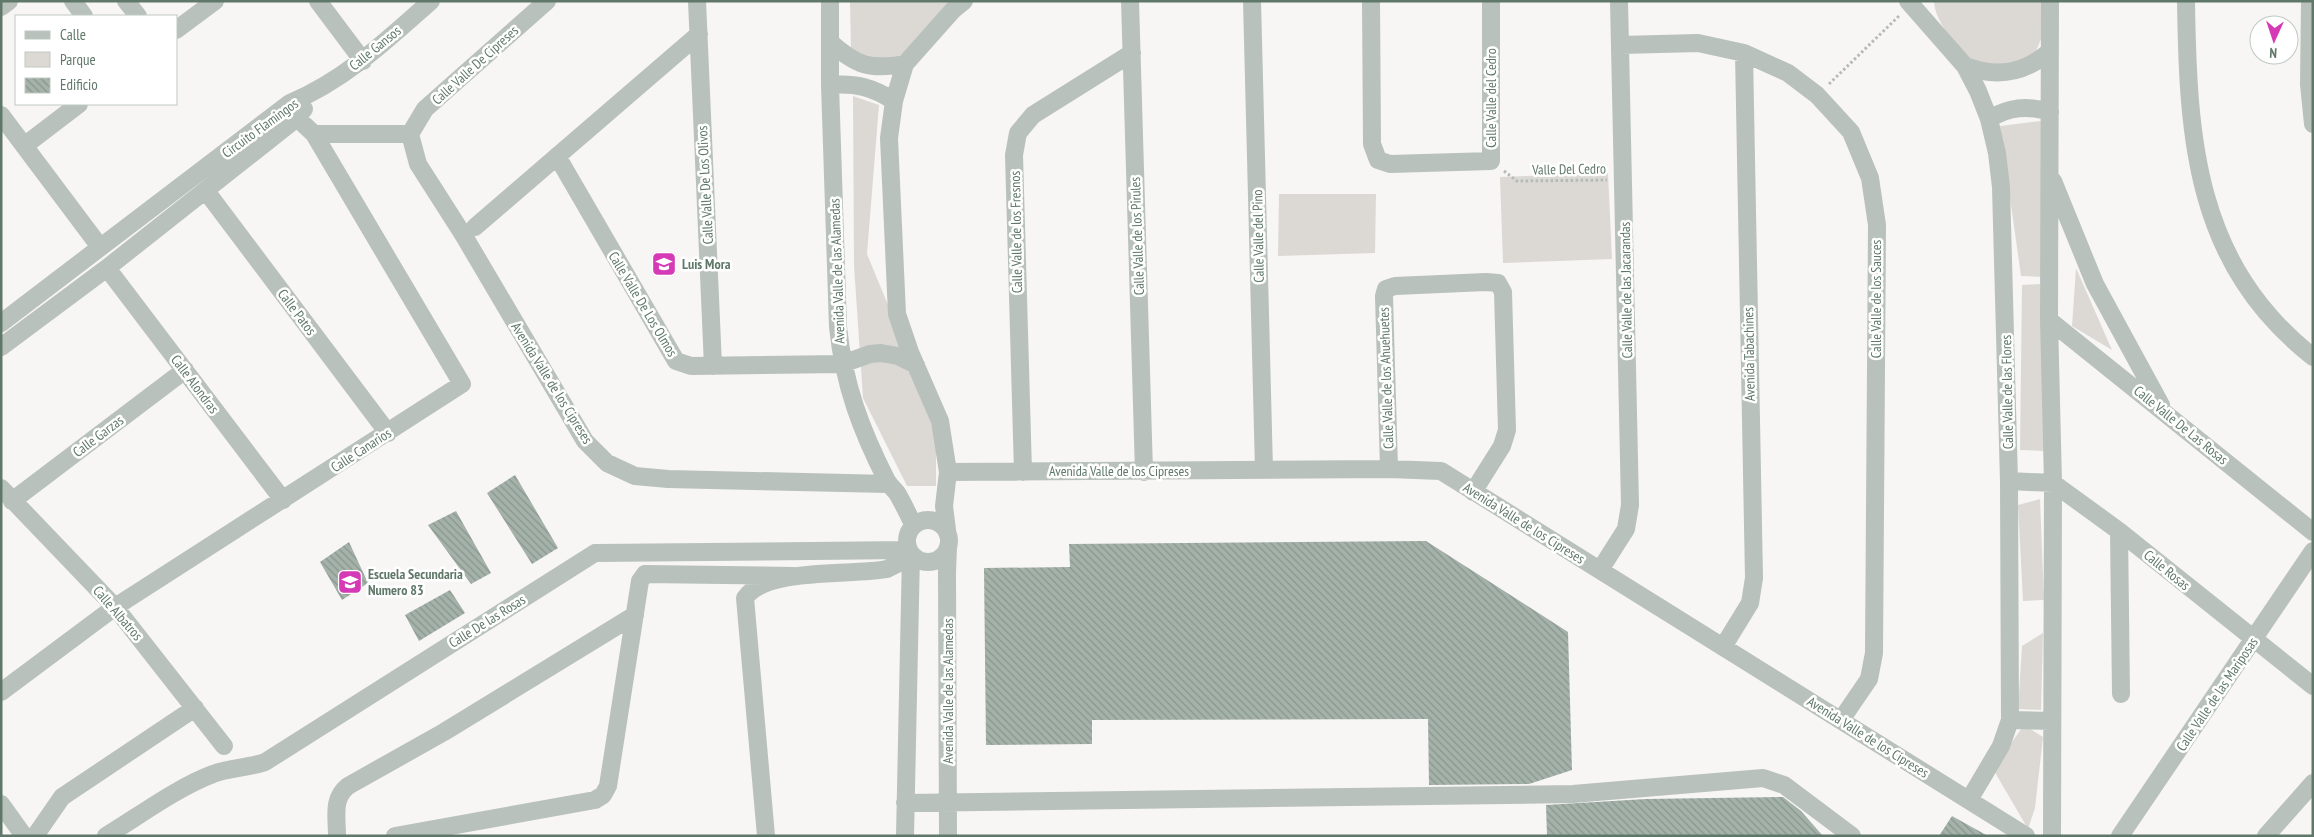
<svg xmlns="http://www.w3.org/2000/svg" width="2314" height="837" font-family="'PT Sans Narrow',sans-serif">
<defs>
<pattern id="building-back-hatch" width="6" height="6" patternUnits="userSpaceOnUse" patternTransform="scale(1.25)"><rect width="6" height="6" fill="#a4b2aa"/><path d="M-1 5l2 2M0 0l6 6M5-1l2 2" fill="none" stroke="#89968e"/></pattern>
</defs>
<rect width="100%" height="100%" fill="#f8f5f5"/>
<!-- green -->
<path fill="#dcd9d5" d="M 850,1 L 965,1 L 927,37 L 901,55 L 889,67 L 851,50 Z
M 1934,1 L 2046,1 L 2041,39 L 2032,61 L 2010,70 L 1968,60 C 1956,43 1935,23 1934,1 Z
M 853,96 L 879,105 L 867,254 L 928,402 L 936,446 L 936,486 L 907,486 L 863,398 L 854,266 Z
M 2041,121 L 2042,277 L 2021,276 L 2000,126 Z
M 1608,173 L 1612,259 L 1503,263 L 1500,177 Z
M 1279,194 L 1376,194 L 1375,253 L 1278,256 Z
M 2076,268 L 2112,350 L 2072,326 Z
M 2040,284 L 2046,451 L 2020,450 L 2022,285 Z
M 2040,499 L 2044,600 L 2023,601 L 2018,505 Z
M 2043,633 L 2041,710 L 2018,709 L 2022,646 Z
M 2024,725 L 2043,737 L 2035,808 L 2028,829 L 1993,769 Z"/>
<!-- building -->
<path fill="url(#building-back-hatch)" d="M 515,475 L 558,548 L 532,564 L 487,493 Z
M 456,511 L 491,573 L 471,584 L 428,525 Z
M 1426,541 L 1568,632 L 1572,770 L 1529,784 L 1429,785 L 1428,719 L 1092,720 L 1092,744 L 986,745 L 984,568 L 1070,567 L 1069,544 Z
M 349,542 L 368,583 L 342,600 L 320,562 Z
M 450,590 L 465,613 L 419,641 L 405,615 Z
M 1783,797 L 1801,811 L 1823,836 L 1547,836 L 1546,805 L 1646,799 Z
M 1952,816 L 1988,836 L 1939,836 Z"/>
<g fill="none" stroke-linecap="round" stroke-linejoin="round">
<!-- path -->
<path stroke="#b4bbb7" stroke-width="3" stroke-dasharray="2.5 2.5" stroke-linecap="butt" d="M 1829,84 L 1900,15
M 1504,171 L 1517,181 L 1607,180"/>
<!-- minor -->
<path stroke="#b8c1bc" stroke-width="18" d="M 73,1 L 84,16
M 126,1 L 138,16
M 318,1 L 363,61
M 697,1 L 713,366
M 830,1 L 830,85 L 838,327 C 844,385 861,430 887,481 C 890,486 894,489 897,493 C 903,503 908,514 913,524
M 1130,1 L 1144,472
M 1252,1 L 1264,470
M 1371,1 L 1372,144 L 1378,160 L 1390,164 L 1491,161 L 1491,1
M 1908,1 L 1965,66 L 1978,91 L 1989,119 L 1997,153 L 2001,187 L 2009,481 L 2010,720 L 2001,746 L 1969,800
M 2050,1 L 2049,320 L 2053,483 L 2052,836
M 2186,1 C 2188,140 2195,264 2313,357
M 2310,1 L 2309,84 L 2313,124
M 1,7 L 9,1
M 176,30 L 215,1
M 831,43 C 857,66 870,70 905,64
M 1621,45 L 1698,43 L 1744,53 L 1788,73 L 1817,95 L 1851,132 L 1870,178 L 1877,225 L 1874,653 L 1869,679 L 1841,720
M 1965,66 C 1997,78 2024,74 2050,51
M 830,85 C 856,83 872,87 894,101
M 1,115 L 100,247
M 1989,119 C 2009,107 2027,105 2050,112
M 314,134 L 410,134
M 410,134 L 418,164 L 464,236 L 585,441 L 607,463 L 635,476 L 668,479 L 889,484
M 410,134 L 425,109 L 547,1
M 24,146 L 79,104
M 557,156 L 676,361 L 691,366 L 842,364 L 870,354 L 881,353 L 898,356 L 916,365
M 2053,181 L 2095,284 L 2161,405
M 206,191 L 388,433
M 475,227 L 699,34
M 107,268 L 283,500
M 2049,320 L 2313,532
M 1,323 L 290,103 C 345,80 387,40 431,1
M 1,347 L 107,268 L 297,118 L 304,109
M 1389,469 L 1384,296 L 1386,289 L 1395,286 L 1486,282 L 1498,283 L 1503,292 L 1507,430 L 1502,446 L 1473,492
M 948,472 L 1389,469 L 1441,471 L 2026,836
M 1023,472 L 1014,155 L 1018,133 L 1033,115 L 1132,53
M 2009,481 L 2053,483 L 2119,531 L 2313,686
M 1,488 L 115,607 L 224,746
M 12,501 L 185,370
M907 541a21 21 0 1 1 42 0a21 21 0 1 1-42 0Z
M 947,530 L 944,506 L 948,472 L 940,421 L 910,352 L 897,314 L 889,138 L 894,101 L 905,64 L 953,10 L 964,1
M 2119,531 L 2121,694
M 948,547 L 947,573 L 948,836
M 1600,570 L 1626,529 L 1630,505 L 1619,1
M 1723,647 L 1750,603 L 1754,578 L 1744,53
M 1,692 L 115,607 L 462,384 L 314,134 L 297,118 L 290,103
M 2010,720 L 2052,721
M 905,803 L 1573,794 L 1763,778 L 1784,785 L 1852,836
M 1,804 L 24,836
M 35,836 L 62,797 L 195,708
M 106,836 C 139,816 178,787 213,774 C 228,768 248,768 265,762 L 595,553 L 908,550
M 337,836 C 337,816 332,799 348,786 L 444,732 L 635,615
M 395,836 L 595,800 L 603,795 L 608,786 L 640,581 L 645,574 L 794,576
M 766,836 L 745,598 C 766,567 851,576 887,569 L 899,563 L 909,552
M 905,836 L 911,554
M 2120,836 L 2313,551
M 2266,836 L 2313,783"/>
</g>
<!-- icons -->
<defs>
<symbol id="school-square" viewBox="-11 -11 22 22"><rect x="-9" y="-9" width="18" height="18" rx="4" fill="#d539b5" stroke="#fff"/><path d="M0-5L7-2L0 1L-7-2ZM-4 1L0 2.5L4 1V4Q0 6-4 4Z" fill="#fff"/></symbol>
</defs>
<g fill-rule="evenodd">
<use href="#school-square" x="650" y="250" width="28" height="28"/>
<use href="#school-square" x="336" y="568" width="28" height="28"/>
</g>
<g text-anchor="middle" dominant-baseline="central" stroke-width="5" stroke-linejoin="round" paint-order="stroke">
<!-- street labels -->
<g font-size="14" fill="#60786a" stroke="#fff">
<text transform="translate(375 48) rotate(-39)">Calle Gansos</text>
<text transform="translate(475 65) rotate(-42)">Calle Valle De Cipreses</text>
<text transform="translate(1491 98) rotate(-90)">Calle Valle del Cedro</text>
<text transform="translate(260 128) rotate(-36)">Circuito Flamingos</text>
<text transform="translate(1569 169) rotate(-1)">Valle Del Cedro</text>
<text transform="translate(705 185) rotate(-93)">Calle Valle De Los Olivos</text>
<text transform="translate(1016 232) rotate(-91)">Calle Valle de los Fresnos</text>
<text transform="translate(1137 236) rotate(-92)">Calle Valle de los Pirules</text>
<text transform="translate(1258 236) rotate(-91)">Calle Valle del Pino</text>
<text transform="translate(837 271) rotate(-92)">Avenida Valle de las Alamedas</text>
<text transform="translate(1626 290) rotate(-91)">Calle Valle de las Jacarandas</text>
<text transform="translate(1876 299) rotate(-90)">Calle Valle de los Sauces</text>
<text transform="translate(643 304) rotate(59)">Calle Valle De Los Olmos</text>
<text transform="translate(297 312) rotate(53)">Calle Patos</text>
<text transform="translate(1749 354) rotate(-91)">Avenida Tabachines</text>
<text transform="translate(1386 378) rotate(-92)">Calle Valle de los Ahuehuetes</text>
<text transform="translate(552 383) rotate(58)">Avenida Valle de los Cipreses</text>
<text transform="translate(195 384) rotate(53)">Calle Alondras</text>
<text transform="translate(2007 392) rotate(-91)">Calle Valle de las Flores</text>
<text transform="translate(2181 425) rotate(39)">Calle Valle De Las Rosas</text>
<text transform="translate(98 436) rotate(-37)">Calle Garzas</text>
<text transform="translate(361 450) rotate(-33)">Calle Canarios</text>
<text x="1119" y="471">Avenida Valle de los Cipreses</text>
<text transform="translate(1524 523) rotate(32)">Avenida Valle de los Cipreses</text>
<text transform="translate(2167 570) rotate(39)">Calle Rosas</text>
<text transform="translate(118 613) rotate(49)">Calle Albatros</text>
<text transform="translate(487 621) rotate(-32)">Calle De las Rosas</text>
<text transform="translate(948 691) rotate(-90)">Avenida Valle de las Alamedas</text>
<text transform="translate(2217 694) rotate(-56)">Calle Valle de las Mariposas</text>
<text transform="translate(1868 737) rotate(32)">Avenida Valle de los Cipreses</text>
</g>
<!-- poi labels -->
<g font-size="14" font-weight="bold" fill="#60786a" stroke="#fff" text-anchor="start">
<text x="682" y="264">Luis Mora</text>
<text x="368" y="574">Escuela Secundaria<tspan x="368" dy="16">Numero 83</tspan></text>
</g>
</g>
<!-- border -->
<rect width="2314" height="837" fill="none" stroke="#60786a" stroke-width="5"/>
<!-- legend -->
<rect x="15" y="15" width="162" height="90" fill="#ffffff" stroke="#bfc9c3"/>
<rect x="25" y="31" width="25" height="8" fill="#b8c1bc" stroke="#bfc9c3"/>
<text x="60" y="40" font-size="15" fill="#60786a">Calle</text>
<rect x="25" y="52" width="25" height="15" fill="#dcd9d5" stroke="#bfc9c3"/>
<text x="60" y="65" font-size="15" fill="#60786a">Parque</text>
<rect x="25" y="78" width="25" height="15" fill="url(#building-back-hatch)" stroke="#bfc9c3"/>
<text x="60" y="90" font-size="15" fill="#60786a">Edificio</text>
<!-- north arrow -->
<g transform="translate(2274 40) rotate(183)"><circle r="24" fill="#ffffff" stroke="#bfc9c3"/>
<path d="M0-4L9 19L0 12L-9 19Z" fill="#d539b5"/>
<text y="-8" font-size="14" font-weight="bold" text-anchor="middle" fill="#60786a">N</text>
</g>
</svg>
